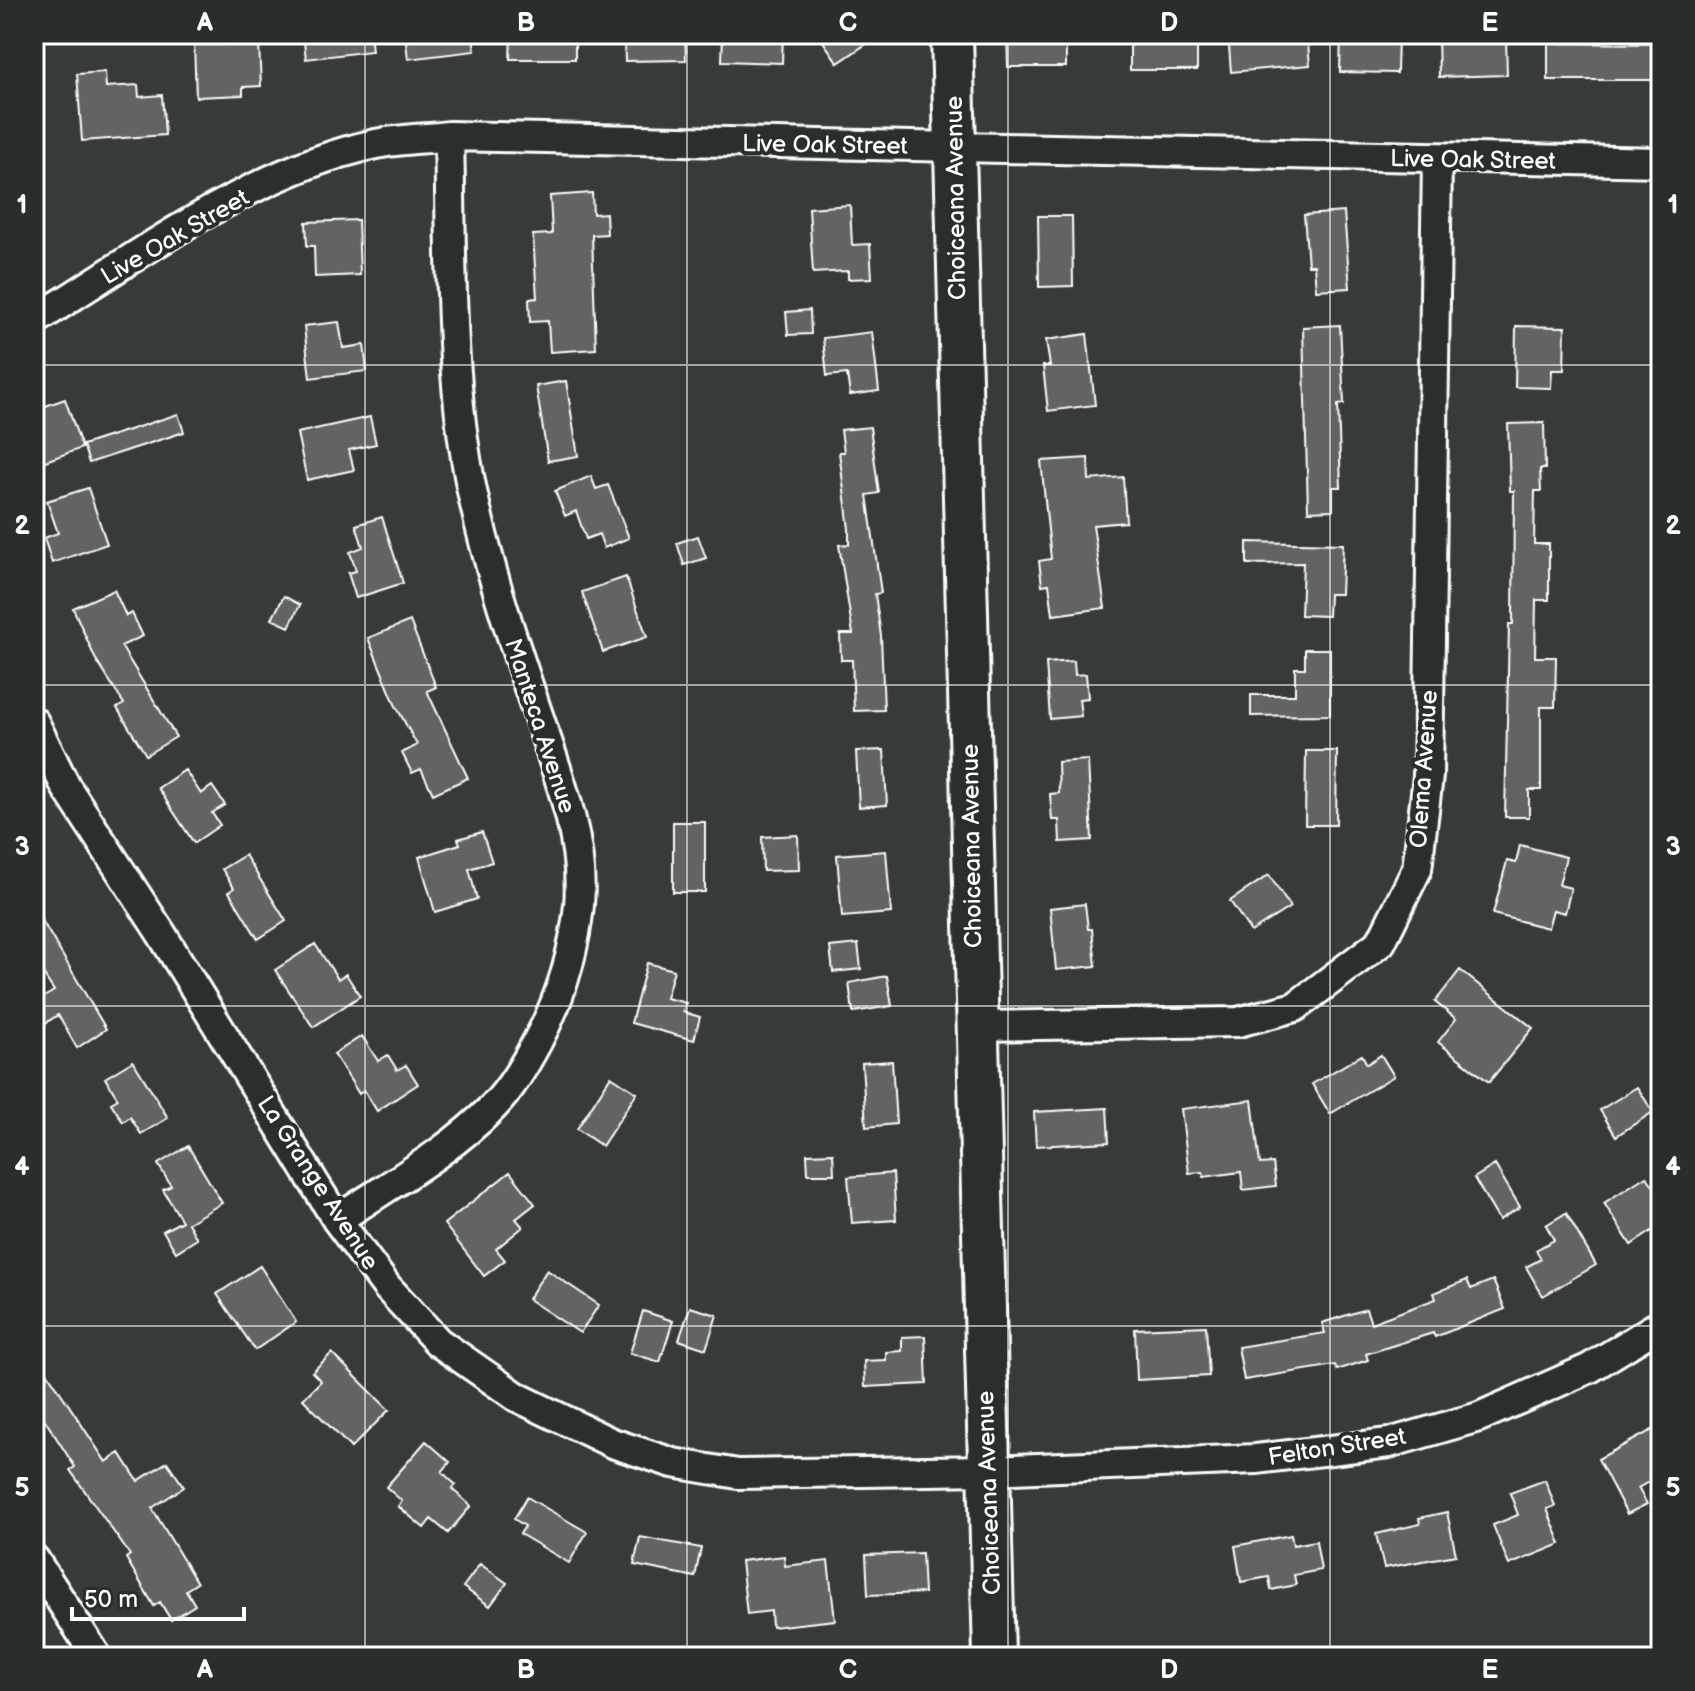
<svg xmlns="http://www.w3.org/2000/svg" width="1695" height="1691" font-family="'Balsamiq Sans',sans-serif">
<rect width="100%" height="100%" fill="#373a3b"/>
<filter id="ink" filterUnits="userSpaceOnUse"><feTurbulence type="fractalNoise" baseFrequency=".0125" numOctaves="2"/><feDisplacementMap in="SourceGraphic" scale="16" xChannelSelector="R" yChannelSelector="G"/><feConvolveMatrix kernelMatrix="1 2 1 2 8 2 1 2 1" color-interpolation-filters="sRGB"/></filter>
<g filter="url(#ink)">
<!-- building -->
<path fill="#636465" stroke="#fff" stroke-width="2" d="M 303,34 L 370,34 L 372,51 L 306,59 Z
M 405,34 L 473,34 L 475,51 L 408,59 Z
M 511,34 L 575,34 L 575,59 L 510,59 Z
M 624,34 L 685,34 L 686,60 L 625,61 Z
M 723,34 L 783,34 L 782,63 L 722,61 Z
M 818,34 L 881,34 L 838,63 Z
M 1007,34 L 1066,34 L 1066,67 L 1008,67 Z
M 1130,34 L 1197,34 L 1197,70 L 1130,70 Z
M 1228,34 L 1307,34 L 1310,65 L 1231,72 Z
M 1341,35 L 1398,35 L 1397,73 L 1340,72 Z
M 1506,36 L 1507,75 L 1439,77 L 1438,37 Z
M 259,43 L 261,86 L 243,87 L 243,95 L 196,97 L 194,45 Z
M 1548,43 L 1661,44 L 1661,80 L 1548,80 Z
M 105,72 L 106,87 L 138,85 L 139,97 L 162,95 L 165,135 L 82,141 L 77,74 Z
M 592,193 L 593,214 L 606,213 L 607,234 L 592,235 L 596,349 L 550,352 L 548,321 L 530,322 L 529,299 L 537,298 L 533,235 L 552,234 L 550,196 Z
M 850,205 L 852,245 L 870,244 L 872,278 L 848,279 L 848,271 L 813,273 L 809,208 Z
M 1344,212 L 1350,288 L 1316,290 L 1314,265 L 1308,265 L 1304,215 Z
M 1038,216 L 1072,216 L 1073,286 L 1039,287 Z
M 358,220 L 360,275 L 315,277 L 314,246 L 307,246 L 306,222 Z
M 810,310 L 811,334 L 788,335 L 786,312 Z
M 339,322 L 343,348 L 364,345 L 367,371 L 310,378 L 304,326 Z
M 1340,325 L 1344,404 L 1338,405 L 1341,487 L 1333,487 L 1333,510 L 1308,511 L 1303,327 Z
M 1516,326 L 1565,327 L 1564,370 L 1552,370 L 1551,388 L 1515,387 Z
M 872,332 L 879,391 L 850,395 L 847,374 L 827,376 L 823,338 Z
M 1087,334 L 1095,405 L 1048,411 L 1043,366 L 1050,366 L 1046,340 Z
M 566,381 L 578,456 L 548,461 L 536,386 Z
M 65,399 L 82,448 L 34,465 L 34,410 Z
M 178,414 L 184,432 L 89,463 L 83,445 Z
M 370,417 L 376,444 L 349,450 L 354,470 L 307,480 L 297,433 Z
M 1544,423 L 1545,469 L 1540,469 L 1541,491 L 1535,491 L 1534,544 L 1549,544 L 1549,600 L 1536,600 L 1535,657 L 1556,657 L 1555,707 L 1541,707 L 1541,790 L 1529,790 L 1529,817 L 1505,817 L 1509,624 L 1513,624 L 1514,491 L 1510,491 L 1508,424 Z
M 870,427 L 879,493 L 867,495 L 881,593 L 875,594 L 881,636 L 884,710 L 854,711 L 852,660 L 841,660 L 840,634 L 853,634 L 839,545 L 849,544 L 849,529 L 839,452 L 844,452 L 841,430 Z
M 1088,458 L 1089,480 L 1123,477 L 1126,522 L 1093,525 L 1105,608 L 1053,615 L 1049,584 L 1042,585 L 1039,561 L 1051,559 L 1041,461 Z
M 591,476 L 596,489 L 608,485 L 629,538 L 604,548 L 599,534 L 586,539 L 576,511 L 565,516 L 555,491 Z
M 88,488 L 107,544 L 52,563 L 44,538 L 58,533 L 47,501 Z
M 382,517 L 403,583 L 356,598 L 348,573 L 356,571 L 350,552 L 363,547 L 356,525 Z
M 698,536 L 706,558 L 684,565 L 677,543 Z
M 1247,542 L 1343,544 L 1341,594 L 1329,594 L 1328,616 L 1301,615 L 1303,563 L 1247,564 Z
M 626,577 L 647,637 L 603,652 L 582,592 Z
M 114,590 L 126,616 L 132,613 L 143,636 L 121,646 L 176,737 L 146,755 L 117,708 L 124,704 L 95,658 L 73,608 Z
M 284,596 L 300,605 L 289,627 L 272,619 Z
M 410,621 L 436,687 L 427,691 L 468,778 L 433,794 L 421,769 L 412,773 L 402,753 L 417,745 L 395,704 L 368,638 Z
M 1305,649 L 1330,649 L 1330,715 L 1251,716 L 1251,695 L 1295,695 L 1295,668 L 1305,668 Z
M 1074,661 L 1075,675 L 1086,674 L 1088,698 L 1079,699 L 1081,716 L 1050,719 L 1046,663 Z
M 884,750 L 887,805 L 859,807 L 856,751 Z
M 1306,751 L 1337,751 L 1336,825 L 1305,825 Z
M 1088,760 L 1092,840 L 1060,842 L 1059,820 L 1052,820 L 1050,794 L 1059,793 L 1058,762 Z
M 185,770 L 201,794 L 212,786 L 225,805 L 212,813 L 220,825 L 194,843 L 158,788 Z
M 673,822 L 705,822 L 705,892 L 673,892 Z
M 482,832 L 492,862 L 469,869 L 477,899 L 435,912 L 419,857 L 460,844 L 458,839 Z
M 798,835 L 799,870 L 763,871 L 762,837 Z
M 1520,845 L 1566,857 L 1559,885 L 1571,888 L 1565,913 L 1553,910 L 1548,928 L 1493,914 L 1507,861 L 1516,863 Z
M 886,851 L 891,913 L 842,917 L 837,855 Z
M 245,855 L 286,921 L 258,939 L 229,892 L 234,888 L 222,869 Z
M 1269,875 L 1290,907 L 1251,932 L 1230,901 Z
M 1085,904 L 1088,929 L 1092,929 L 1096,966 L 1056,970 L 1050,908 Z
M 34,907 L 106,1029 L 77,1048 L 58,1015 L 44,1024 L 34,1008 L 34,1003 L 54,991 L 34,960 Z
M 315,944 L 338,979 L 346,974 L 360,996 L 313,1027 L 275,970 Z
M 858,944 L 861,969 L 833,972 L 830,947 Z
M 647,963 L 674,970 L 666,998 L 686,1003 L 683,1012 L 700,1017 L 694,1040 L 631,1023 Z
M 1460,970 L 1533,1028 L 1489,1082 L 1438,1042 L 1456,1019 L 1435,1002 Z
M 887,976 L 892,1006 L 853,1012 L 849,983 Z
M 362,1036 L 378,1061 L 388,1055 L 397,1070 L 406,1065 L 418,1084 L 377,1111 L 364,1090 L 359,1094 L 334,1054 Z
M 1362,1055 L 1367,1064 L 1381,1055 L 1394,1076 L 1330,1114 L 1312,1084 Z
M 133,1061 L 168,1118 L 141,1134 L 130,1117 L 123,1122 L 111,1103 L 118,1099 L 105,1078 Z
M 892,1061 L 896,1124 L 866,1127 L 862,1063 Z
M 611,1076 L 637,1093 L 602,1146 L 577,1129 Z
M 1637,1087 L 1653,1112 L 1616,1136 L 1600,1110 Z
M 1252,1100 L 1260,1164 L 1273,1163 L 1276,1186 L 1243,1190 L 1241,1172 L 1204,1177 L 1203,1172 L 1189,1173 L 1181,1109 Z
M 1107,1108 L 1109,1142 L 1036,1146 L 1034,1112 Z
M 188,1146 L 222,1203 L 188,1223 L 197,1239 L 176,1252 L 163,1231 L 182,1221 L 163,1190 L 171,1186 L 158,1164 Z
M 833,1153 L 834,1174 L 808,1174 L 807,1154 Z
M 1495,1165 L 1520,1207 L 1499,1220 L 1474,1178 Z
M 510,1172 L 535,1204 L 516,1219 L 523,1227 L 496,1249 L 505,1260 L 484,1276 L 444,1224 Z
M 893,1173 L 896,1220 L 852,1223 L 848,1177 Z
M 1646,1176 L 1653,1185 L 1661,1180 L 1661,1225 L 1631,1245 L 1604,1203 Z
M 1566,1213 L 1596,1265 L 1543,1296 L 1526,1267 L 1541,1259 L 1536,1250 L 1554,1240 L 1546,1225 Z
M 260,1266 L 296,1322 L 255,1350 L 217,1294 Z
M 547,1270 L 599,1305 L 580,1333 L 528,1299 Z
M 1467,1280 L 1471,1289 L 1493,1280 L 1505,1309 L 1435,1337 L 1433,1333 L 1366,1354 L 1368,1360 L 1337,1370 L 1335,1365 L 1244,1380 L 1238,1347 L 1325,1333 L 1322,1323 L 1366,1309 L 1371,1323 L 1436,1299 L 1434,1293 Z
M 690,1307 L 717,1315 L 706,1349 L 679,1340 Z
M 643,1311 L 673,1321 L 660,1362 L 630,1353 Z
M 1206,1326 L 1209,1376 L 1137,1380 L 1135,1329 Z
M 925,1336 L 927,1384 L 865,1387 L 864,1361 L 886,1360 L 886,1352 L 902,1351 L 902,1337 Z
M 34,1352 L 106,1462 L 120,1453 L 138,1481 L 167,1462 L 184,1487 L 152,1508 L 197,1583 L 186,1590 L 195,1605 L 171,1620 L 160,1602 L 154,1606 L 126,1558 L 130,1555 L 70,1470 L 75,1467 L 34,1403 Z
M 332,1353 L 389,1410 L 351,1448 L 303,1399 L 321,1381 L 312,1372 Z
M 1654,1429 L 1661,1442 L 1661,1475 L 1638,1488 L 1647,1504 L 1627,1514 L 1598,1459 Z
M 426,1441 L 450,1462 L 442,1472 L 456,1485 L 452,1489 L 471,1506 L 448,1533 L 431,1519 L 424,1528 L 398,1506 L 402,1501 L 386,1487 Z
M 1545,1480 L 1555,1506 L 1547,1509 L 1561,1544 L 1509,1565 L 1493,1525 L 1518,1515 L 1510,1493 Z
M 527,1497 L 587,1532 L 569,1563 L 520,1534 L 525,1526 L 514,1519 Z
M 1447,1512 L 1456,1555 L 1384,1568 L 1376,1534 L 1420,1524 L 1419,1518 Z
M 1291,1535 L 1293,1545 L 1316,1541 L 1321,1570 L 1294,1575 L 1296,1585 L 1271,1590 L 1269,1577 L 1241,1582 L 1235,1546 Z
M 640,1537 L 701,1548 L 695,1577 L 634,1565 Z
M 922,1553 L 924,1593 L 868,1595 L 866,1555 Z
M 784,1556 L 785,1566 L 828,1561 L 835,1620 L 772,1627 L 771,1611 L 747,1614 L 741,1561 Z
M 480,1564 L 507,1583 L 490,1606 L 463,1587 Z"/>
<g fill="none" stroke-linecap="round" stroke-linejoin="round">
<defs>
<path id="street" d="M 34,321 C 138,256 255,169 376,144 C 400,139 425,139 449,136 L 1661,162
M 34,722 L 66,787 L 161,933 L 337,1220 L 387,1287 L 438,1342 L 517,1397 L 612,1443 L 673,1463 L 738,1474 L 989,1470 L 1256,1459 L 1389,1443 L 1479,1417 L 1590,1368 L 1661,1324
M 976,1026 L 1238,1022 L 1295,1007 L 1381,942 L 1417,869 L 1428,776 L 1437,160
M 337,1220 C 389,1185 449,1152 493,1107 C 511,1089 525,1064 537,1042 C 560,1000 574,953 579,905 C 585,836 554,764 533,700 C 510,632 487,562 472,491 C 448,375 452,255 449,136
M 34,1559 L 97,1657"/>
<path id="secondary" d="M 952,34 L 994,1657"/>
</defs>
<!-- street casing -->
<use href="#street" stroke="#fff" stroke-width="34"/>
<!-- secondary casing -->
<use href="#secondary" stroke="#fff" stroke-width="46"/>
<!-- street -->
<use href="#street" stroke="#2a2d2e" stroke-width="28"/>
<!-- secondary -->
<use href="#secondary" stroke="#2a2d2e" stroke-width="40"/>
</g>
</g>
<!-- grid -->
<path fill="none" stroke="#fff" stroke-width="2" stroke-opacity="0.55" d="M 365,34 L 365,1657M 687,34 L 687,1657M 1008,34 L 1008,1657M 1330,34 L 1330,1657M 34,365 L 1661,365M 34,685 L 1661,685M 34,1006 L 1661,1006M 34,1326 L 1661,1326"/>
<g text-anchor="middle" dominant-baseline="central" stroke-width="8" stroke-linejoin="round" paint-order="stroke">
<!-- street labels -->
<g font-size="24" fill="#fff" stroke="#2a2d2e">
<text transform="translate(825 145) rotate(1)">Live Oak Street</text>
<text transform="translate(1473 160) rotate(1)">Live Oak Street</text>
<text transform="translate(956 198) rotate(-91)">Choiceana Avenue</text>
<text transform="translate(175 237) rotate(-30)">Live Oak Street</text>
<text transform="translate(540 726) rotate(72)">Manteca Avenue</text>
<text transform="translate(1424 769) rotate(-86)">Olema Avenue</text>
<text transform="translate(972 846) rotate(-91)">Choiceana Avenue</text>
<text transform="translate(318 1183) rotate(57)">La Grange Avenue</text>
<text transform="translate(1337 1447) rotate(-9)">Felton Street</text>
<text transform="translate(989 1493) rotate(-92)">Choiceana Avenue</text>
</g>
</g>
<!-- margin -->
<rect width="1695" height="1691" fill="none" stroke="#2a2d2e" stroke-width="88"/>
<!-- scale -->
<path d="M72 1607v12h172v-12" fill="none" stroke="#ffffff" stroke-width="4"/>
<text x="84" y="1607" font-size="24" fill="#ffffff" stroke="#2a2d2e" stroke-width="6" paint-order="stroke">50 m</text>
<rect x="44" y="44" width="1607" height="1603" fill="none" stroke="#fff" stroke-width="3"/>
<g font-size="26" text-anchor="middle" font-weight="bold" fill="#fff">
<text x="205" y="31">A</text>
<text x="526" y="31">B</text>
<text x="848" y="31">C</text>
<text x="1169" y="31">D</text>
<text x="1490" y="31">E</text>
<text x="22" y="213">1</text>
<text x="1673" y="213">1</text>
<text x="22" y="534">2</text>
<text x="1673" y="534">2</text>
<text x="22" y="855">3</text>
<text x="1673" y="855">3</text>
<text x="22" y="1175">4</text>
<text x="1673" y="1175">4</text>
<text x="22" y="1496">5</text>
<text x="1673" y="1496">5</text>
<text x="205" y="1678">A</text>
<text x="526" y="1678">B</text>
<text x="848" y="1678">C</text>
<text x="1169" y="1678">D</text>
<text x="1490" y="1678">E</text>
</g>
</svg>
